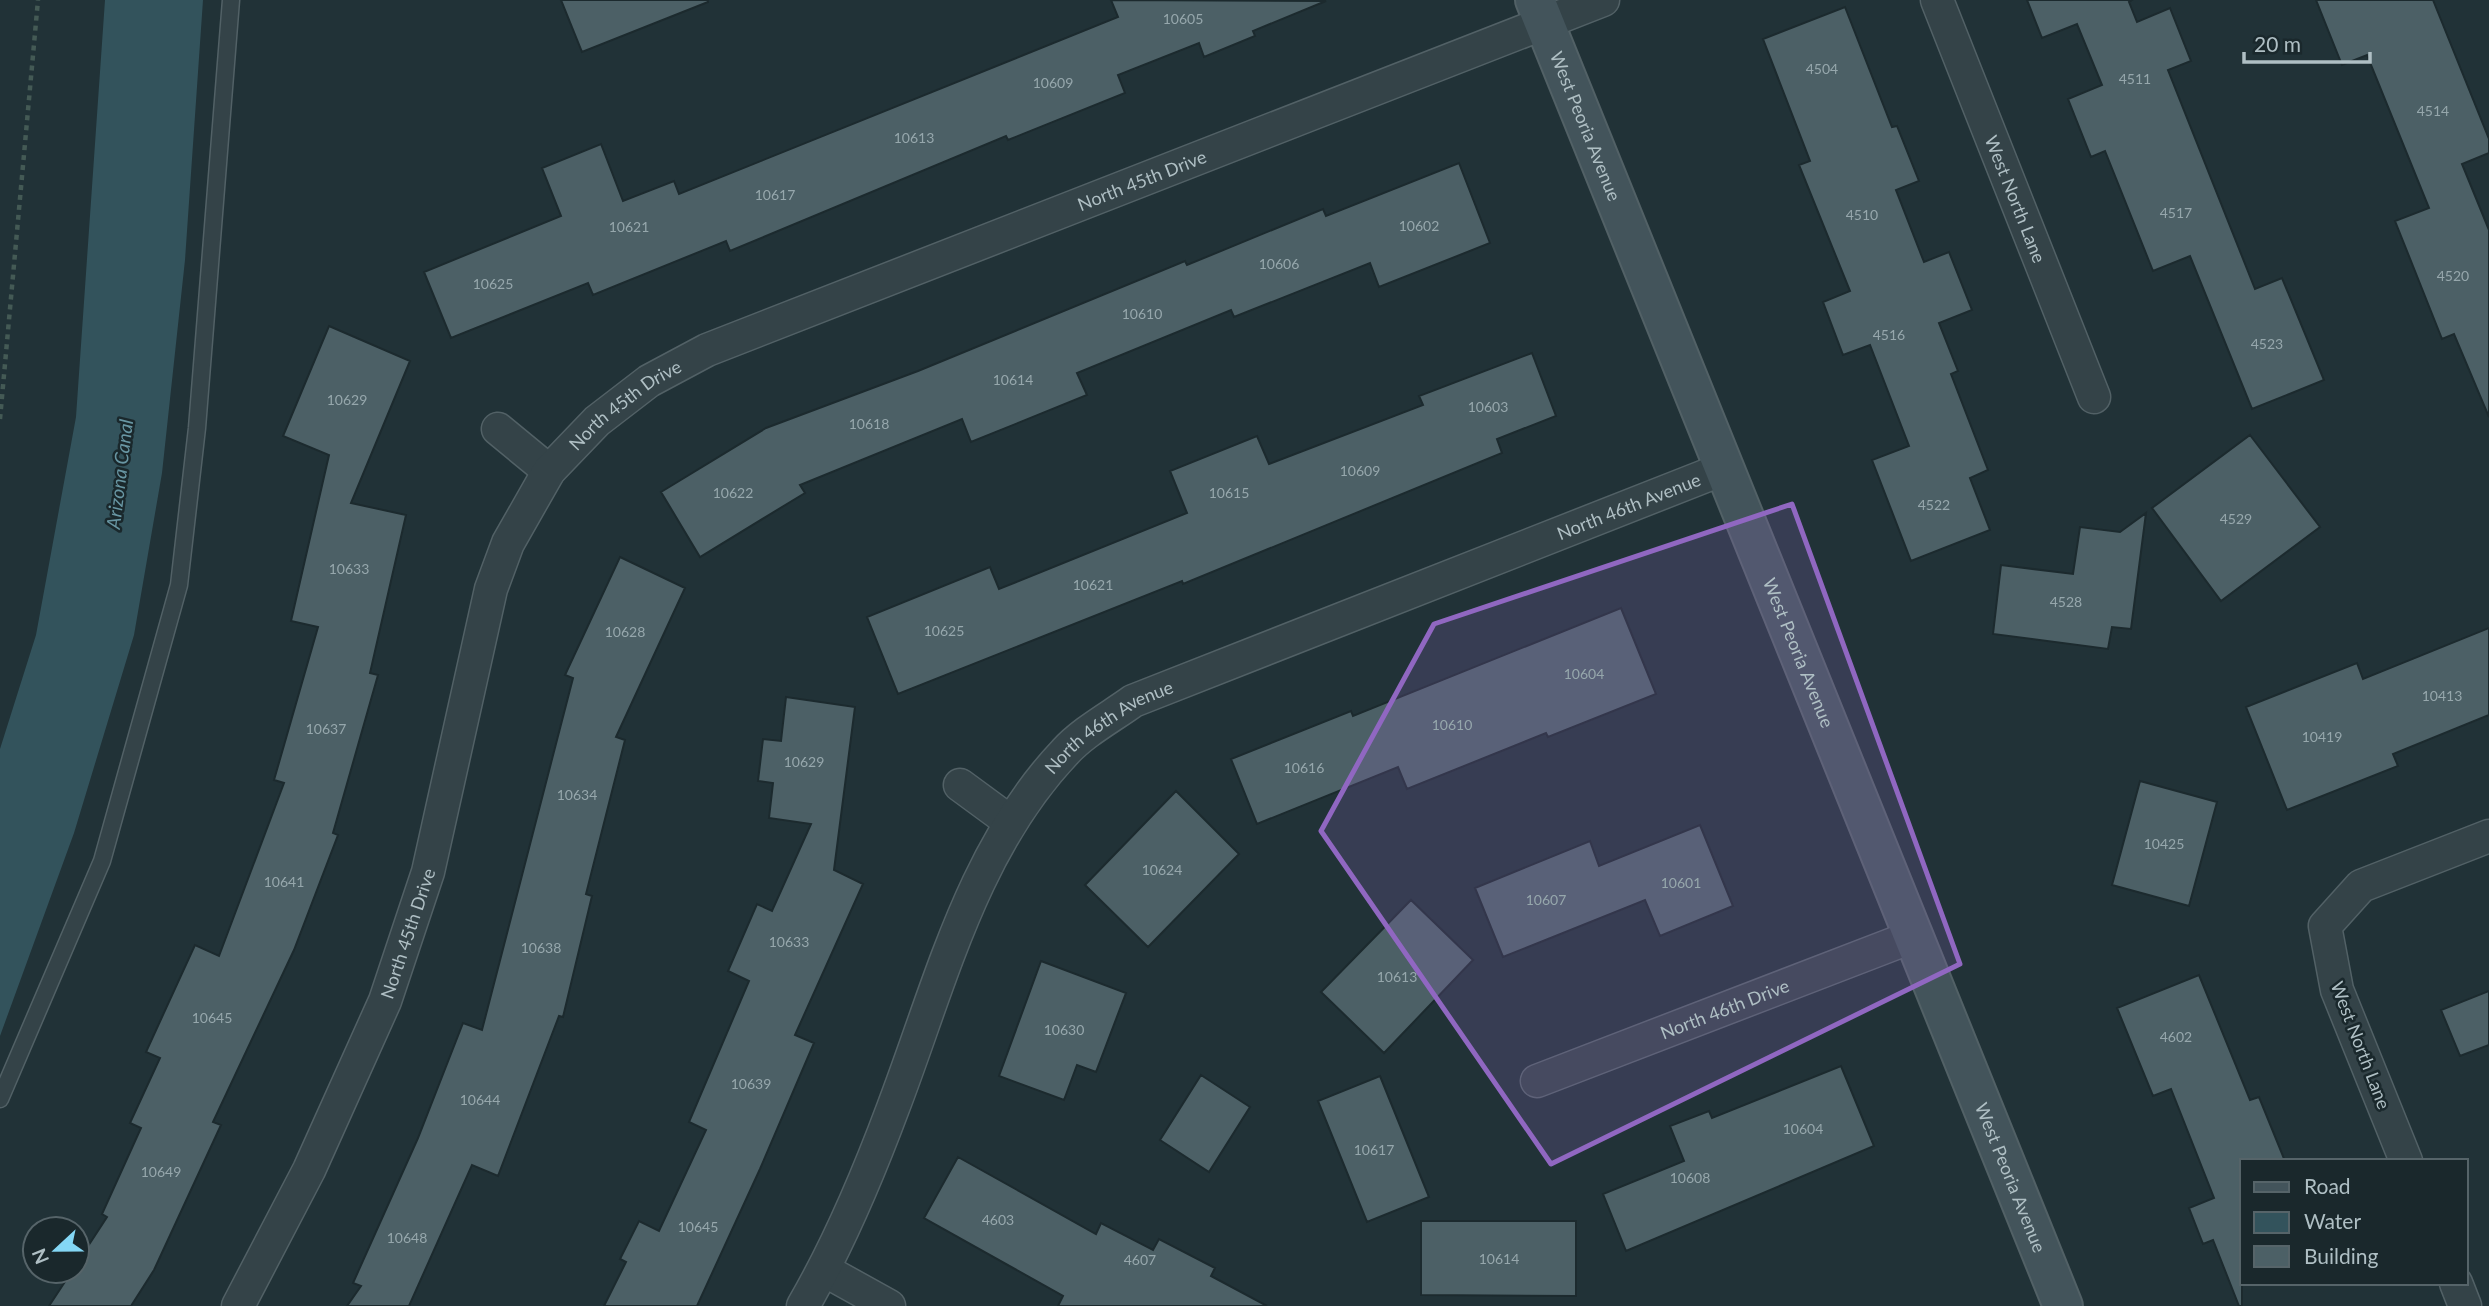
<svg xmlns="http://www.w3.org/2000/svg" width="2489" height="1306" font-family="Lato,sans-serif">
<rect width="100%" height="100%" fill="#213237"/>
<!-- water -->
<path fill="#33535c" d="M 105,0 L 203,0 L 185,260 L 162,473 L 134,635 L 74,833 L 0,1036 L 0,749 L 36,635 L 76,417 Z"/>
<!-- building -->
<path fill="#4c6066" stroke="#1c2a2e" stroke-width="2" d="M 561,0 L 708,0 L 708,2 L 582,52 Z
M 1111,0 L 1326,1 L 1253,31 L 1255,36 L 1204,57 L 1199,43 L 1118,75 L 1125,93 L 1008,140 L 1006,136 L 730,251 L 726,241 L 593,295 L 588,283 L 451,338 L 424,272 L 561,216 L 542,168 L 601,144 L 623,201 L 674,181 L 679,194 L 1118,17 Z
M 2027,0 L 2132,0 L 2129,2 L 2137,22 L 2170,8 L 2191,61 L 2168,70 L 2255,289 L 2282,278 L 2324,380 L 2252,409 L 2190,256 L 2153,271 L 2105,151 L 2091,157 L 2068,99 L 2102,85 L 2077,24 L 2042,38 Z
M 2316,0 L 2433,0 L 2489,139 L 2489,153 L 2462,164 L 2489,230 L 2489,417 L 2454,334 L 2442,339 L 2395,221 L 2429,208 L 2367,55 L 2342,65 Z
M 1845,7 L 1892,127 L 1897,126 L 1919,181 L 1896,190 L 1924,262 L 1949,252 L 1972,310 L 1939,323 L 1958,371 L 1951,374 L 1988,470 L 1970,478 L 1990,530 L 1911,561 L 1872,460 L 1909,446 L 1870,345 L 1843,355 L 1823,302 L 1850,291 L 1799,165 L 1810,161 L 1763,39 Z
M 1459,163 L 1490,243 L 1379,287 L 1370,263 L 1234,317 L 1231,310 L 1077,373 L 1087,395 L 971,442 L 962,419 L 800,485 L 805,493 L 700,557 L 661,492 L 766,428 L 918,371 L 1185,261 L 1187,265 L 1323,209 L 1326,216 Z
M 329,326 L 410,361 L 351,503 L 406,515 L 370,673 L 378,675 L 333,833 L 338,835 L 294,950 L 213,1122 L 221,1125 L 154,1270 L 131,1306 L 49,1306 L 72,1271 L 77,1271 L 77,1263 L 107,1217 L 102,1214 L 141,1128 L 130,1123 L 160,1058 L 146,1052 L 195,945 L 219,956 L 284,783 L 274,780 L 318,627 L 291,621 L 329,455 L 283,436 Z
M 1532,353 L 1556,416 L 1497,439 L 1502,453 L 1183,584 L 1182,581 L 898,694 L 867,617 L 990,567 L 999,589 L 1187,513 L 1170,471 L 1257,436 L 1269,464 L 1423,405 L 1419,396 Z
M 2250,435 L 2320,527 L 2221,601 L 2152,508 Z
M 2146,513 L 2131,629 L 2112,627 L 2108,649 L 1993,634 L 2001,565 L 2073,574 L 2080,527 L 2120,532 Z
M 620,557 L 685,588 L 616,737 L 625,740 L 586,894 L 592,896 L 563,1017 L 559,1016 L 498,1176 L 472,1165 L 409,1306 L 347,1306 L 361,1286 L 353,1283 L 418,1138 L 463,1023 L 482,1030 L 573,678 L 565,675 Z
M 1621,608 L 1656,694 L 1548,737 L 1546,733 L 1407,789 L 1398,767 L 1257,824 L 1231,759 L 1351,711 L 1353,716 Z
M 2489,628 L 2489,715 L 2393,754 L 2398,766 L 2287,810 L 2246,707 L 2357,663 L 2363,679 Z
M 786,697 L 855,707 L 834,870 L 863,884 L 795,1035 L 814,1043 L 760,1169 L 697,1306 L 604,1306 L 626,1262 L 620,1259 L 639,1221 L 659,1231 L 706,1130 L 689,1122 L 749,981 L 728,971 L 757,904 L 772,911 L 811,824 L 769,818 L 773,783 L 758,781 L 763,739 L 781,741 Z
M 2140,781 L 2217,802 L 2189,906 L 2112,885 Z
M 1176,791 L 1239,854 L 1148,947 L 1085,885 Z
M 1700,825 L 1733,906 L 1660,936 L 1645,900 L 1503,957 L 1475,888 L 1590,841 L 1599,866 Z
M 1411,900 L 1473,960 L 1384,1053 L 1321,992 Z
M 1041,961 L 1126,993 L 1096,1072 L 1077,1065 L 1064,1100 L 999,1076 Z
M 2199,975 L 2250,1100 L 2259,1097 L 2285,1161 L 2242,1161 L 2242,1306 L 2239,1306 L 2213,1240 L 2203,1244 L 2189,1208 L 2214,1198 L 2171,1089 L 2153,1096 L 2117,1008 Z
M 2489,991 L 2489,1045 L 2460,1056 L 2441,1010 Z
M 1841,1066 L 1874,1146 L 1626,1251 L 1603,1194 L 1684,1161 L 1670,1126 L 1709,1111 L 1712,1118 Z
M 1201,1075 L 1250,1107 L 1209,1172 L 1160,1140 Z
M 1380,1076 L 1429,1197 L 1367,1222 L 1318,1101 Z
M 958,1157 L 1096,1234 L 1101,1223 L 1153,1250 L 1159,1239 L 1215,1268 L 1211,1276 L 1267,1306 L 1058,1306 L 1063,1296 L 924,1218 Z
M 1421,1221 L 1576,1221 L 1576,1296 L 1421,1295 Z"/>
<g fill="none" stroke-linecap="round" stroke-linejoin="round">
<defs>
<path id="service" d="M 0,1099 L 102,861 L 179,585 L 197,428 L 231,0"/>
<g id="minor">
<path id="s1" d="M 1937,0 L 2094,397"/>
<path d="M 498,429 L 549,471"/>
<path d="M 960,785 L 1009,821"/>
<path id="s2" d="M 1537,1081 L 1914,936"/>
<path d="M 2406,1161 L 2337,990 L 2325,926 L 2361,886 L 2489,836"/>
<path d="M 824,1270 L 889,1306"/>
<path d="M 2456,1283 L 2465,1306"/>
<path id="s3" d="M 238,1306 L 309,1170 L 385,1001 L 428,872 L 491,589 L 508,543 L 549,471 L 597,421 L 649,381 L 707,350 L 1603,0"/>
<path id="s4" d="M 803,1306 C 839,1244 868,1175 893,1108 C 940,985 972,850 1065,752 C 1083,732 1111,717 1133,701 L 1723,469"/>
</g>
<g id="secondary">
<path id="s5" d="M 1535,0 L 2063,1306"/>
</g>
</defs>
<!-- service casing -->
<use href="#service" stroke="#526166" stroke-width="19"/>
<!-- minor casing -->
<use href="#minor" stroke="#526166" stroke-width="35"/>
<!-- secondary casing -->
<use href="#secondary" stroke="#526166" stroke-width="42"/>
<!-- path -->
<path stroke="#445a55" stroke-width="4.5" stroke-dasharray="5 5" stroke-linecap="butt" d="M 0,419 L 38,0"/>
<!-- service -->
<use href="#service" stroke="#344348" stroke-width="16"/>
<!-- minor -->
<use href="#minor" stroke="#344348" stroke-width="32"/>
<!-- secondary -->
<use href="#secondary" stroke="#43545b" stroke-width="38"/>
</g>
<!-- marked area -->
<path fill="#9067c1" fill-opacity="0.2" stroke="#9067c1" stroke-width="5" stroke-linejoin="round" d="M 1792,504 L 1960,964 L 1551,1164 L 1321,831 L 1434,624 Z"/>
<g text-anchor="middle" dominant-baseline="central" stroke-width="5" stroke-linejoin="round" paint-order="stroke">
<!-- number labels -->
<g font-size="14" fill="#96a7ac">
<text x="1183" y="18">10605</text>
<text x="1822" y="68">4504</text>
<text x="2135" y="78">4511</text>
<text x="1053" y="82">10609</text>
<text x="2433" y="110">4514</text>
<text x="914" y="137">10613</text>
<text x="775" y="194">10617</text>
<text x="2176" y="212">4517</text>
<text x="1862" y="214">4510</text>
<text x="1419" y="225">10602</text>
<text x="629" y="226">10621</text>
<text x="1279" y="263">10606</text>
<text x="2453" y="275">4520</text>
<text x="493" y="283">10625</text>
<text x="1142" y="313">10610</text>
<text x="1889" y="334">4516</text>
<text x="2267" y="343">4523</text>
<text x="1013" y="379">10614</text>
<text x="347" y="399">10629</text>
<text x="1488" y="406">10603</text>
<text x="869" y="423">10618</text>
<text x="1360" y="470">10609</text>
<text x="733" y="492">10622</text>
<text x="1229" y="492">10615</text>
<text x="1934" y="504">4522</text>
<text x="2236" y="518">4529</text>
<text x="349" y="568">10633</text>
<text x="1093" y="584">10621</text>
<text x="2066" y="601">4528</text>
<text x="944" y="630">10625</text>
<text x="625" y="631">10628</text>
<text x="1584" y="673">10604</text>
<text x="2442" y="695">10413</text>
<text x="1452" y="724">10610</text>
<text x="326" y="728">10637</text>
<text x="2322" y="736">10419</text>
<text x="804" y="761">10629</text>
<text x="1304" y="767">10616</text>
<text x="577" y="794">10634</text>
<text x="2164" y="843">10425</text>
<text x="1162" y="869">10624</text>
<text x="284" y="881">10641</text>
<text x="1681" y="882">10601</text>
<text x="1546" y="899">10607</text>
<text x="789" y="941">10633</text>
<text x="541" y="947">10638</text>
<text x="1397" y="976">10613</text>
<text x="212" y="1017">10645</text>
<text x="1064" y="1029">10630</text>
<text x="2176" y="1036">4602</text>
<text x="751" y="1083">10639</text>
<text x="480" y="1099">10644</text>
<text x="1803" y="1128">10604</text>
<text x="1374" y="1149">10617</text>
<text x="161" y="1171">10649</text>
<text x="1690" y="1177">10608</text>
<text x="998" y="1219">4603</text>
<text x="698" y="1226">10645</text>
<text x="407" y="1237">10648</text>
<text x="1499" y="1258">10614</text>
<text x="1140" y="1259">4607</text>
</g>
<!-- street labels -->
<g font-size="18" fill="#afbfc4" stroke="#1a282c">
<text stroke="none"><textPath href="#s5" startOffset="136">West Peoria Avenue</textPath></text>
<text stroke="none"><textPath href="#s3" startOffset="1564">North 45th Drive</textPath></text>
<text stroke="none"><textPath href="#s1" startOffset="214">West North Lane</textPath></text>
<text stroke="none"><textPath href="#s3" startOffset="998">North 45th Drive</textPath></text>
<text stroke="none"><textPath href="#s4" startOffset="1234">North 46th Avenue</textPath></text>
<text stroke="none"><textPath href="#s5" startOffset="704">West Peoria Avenue</textPath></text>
<text stroke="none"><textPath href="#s4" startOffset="667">North 46th Avenue</textPath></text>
<text stroke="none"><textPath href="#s3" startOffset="410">North 45th Drive</textPath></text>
<text stroke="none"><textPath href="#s2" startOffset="201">North 46th Drive</textPath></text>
<text transform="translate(2361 1045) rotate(69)">West North Lane</text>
<text stroke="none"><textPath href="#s5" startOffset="1270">West Peoria Avenue</textPath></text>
</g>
<!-- water labels -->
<g font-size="19" font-style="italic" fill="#6896a3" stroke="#1a282c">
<text transform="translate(119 474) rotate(-83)">Arizona Canal</text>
</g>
</g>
<!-- legend -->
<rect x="2240" y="1159" width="228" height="126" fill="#1a282c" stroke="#566469" stroke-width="2"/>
<rect x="2254" y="1182" width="35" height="10" fill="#43545b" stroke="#566469" stroke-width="2"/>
<text x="2304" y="1194" font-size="21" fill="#afbfc4">Road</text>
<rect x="2254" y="1212" width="35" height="21" fill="#33535c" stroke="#566469" stroke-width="2"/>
<text x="2304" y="1229" font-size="21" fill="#afbfc4">Water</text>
<rect x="2254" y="1246" width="35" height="21" fill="#4c6066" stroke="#566469" stroke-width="2"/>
<text x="2304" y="1264" font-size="21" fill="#afbfc4">Building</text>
<!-- north arrow -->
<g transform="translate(56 1250) rotate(248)"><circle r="33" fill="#1a282c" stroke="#566469" stroke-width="2"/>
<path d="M0-5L12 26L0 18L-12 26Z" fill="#84d7f5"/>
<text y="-10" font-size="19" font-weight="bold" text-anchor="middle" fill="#afbfc4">N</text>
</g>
<!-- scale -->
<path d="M2244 52v10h126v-10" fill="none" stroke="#afbfc4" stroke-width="3.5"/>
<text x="2254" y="52" font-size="21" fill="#afbfc4" stroke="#1a282c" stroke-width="5" paint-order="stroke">20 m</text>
</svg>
